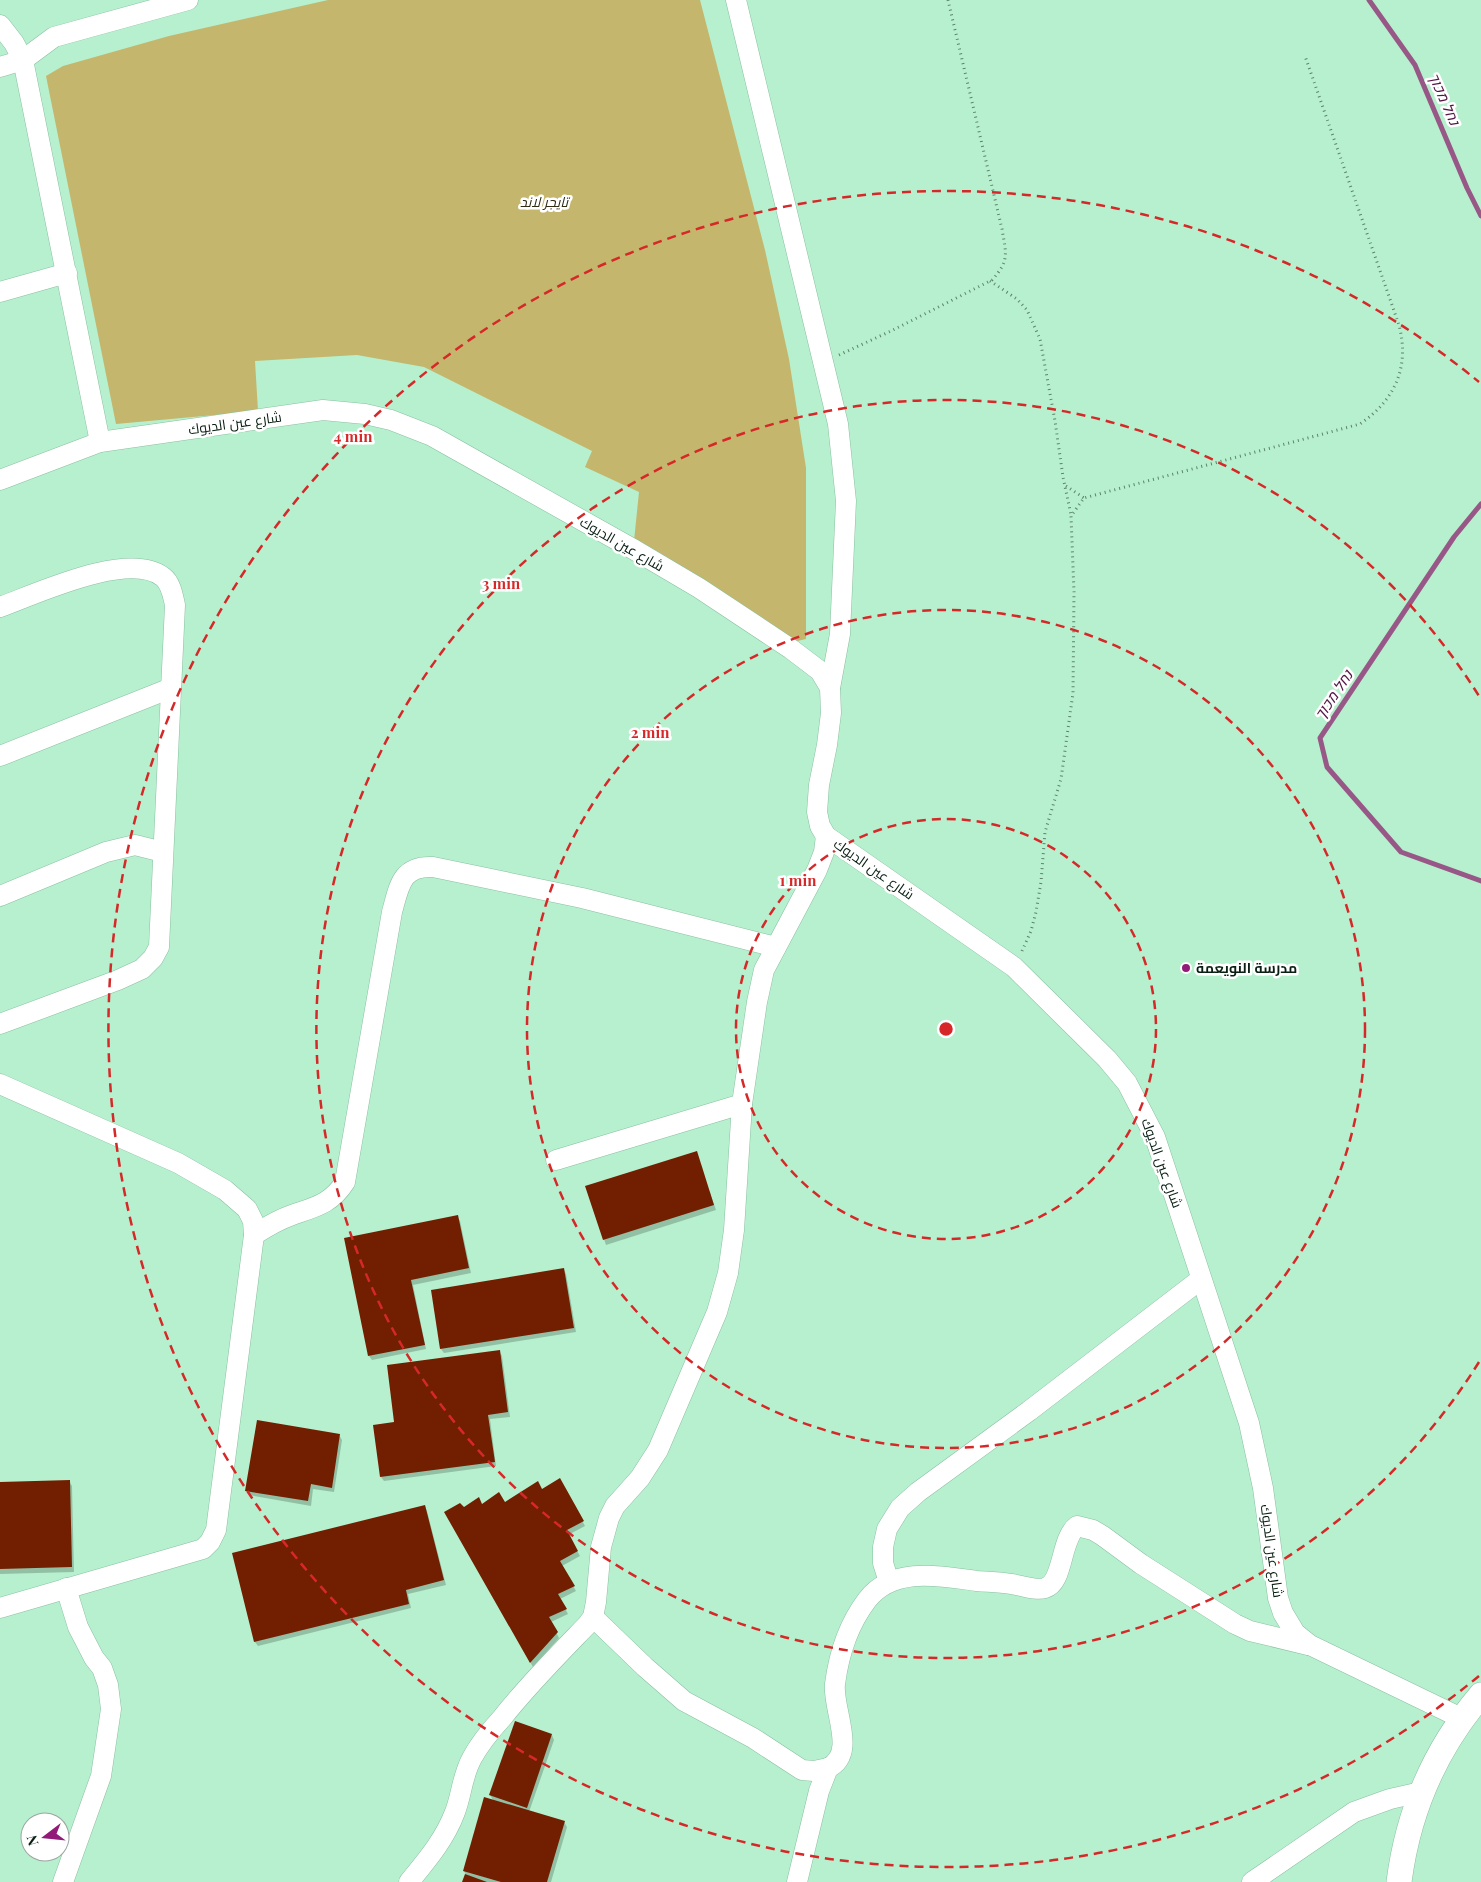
<svg xmlns="http://www.w3.org/2000/svg" width="1481" height="1882" font-family="'Playfair Display',Cairo,Heebo,serif">
	<rect width="100%" height="100%" fill="#b7f0ce"/>
	<polygon fill="#c4b66d" points="328,0 700,0 765,250 789,359 806,468 806,639 793,642 634,541 639,492 585,467 592,451 424,367 357,355 255,361 258,411 116,424 46,76 63,66 169,36"/>
	<g fill="#0003">
		<polygon points="696,1153 716,1210 606,1245 587,1187"/>
		<polygon points="457,1217 460,1221 471,1273 413,1285 426,1349 372,1360 369,1356 345,1239"/>
		<polygon points="564,1270 566,1274 576,1332 444,1353 441,1349 432,1291"/>
		<polygon points="499,1351 502,1356 510,1417 490,1419 496,1466 384,1481 381,1477 396,1423"/>
		<polygon points="339,1435 342,1440 334,1492 313,1489 311,1506 249,1495 247,1491"/>
		<polygon points="560,1480 585,1526 568,1535 580,1556 562,1566 576,1591 560,1599 568,1614 551,1622 559,1638 533,1667 446,1513 482,1506 504,1504 542,1491"/>
		<polygon points="69,1481 72,1486 74,1572 0,1574 0,1483"/>
		<polygon points="425,1506 427,1511 446,1585 408,1594 411,1608 258,1646 255,1642 234,1554"/>
		<polygon points="552,1735 554,1740 529,1812 564,1822 567,1827 551,1882 464,1882 467,1877 464,1871 494,1802 490,1795"/>
	</g>
	<g fill="none" stroke-linecap="round" stroke-linejoin="round">
		<g stroke="#985887" stroke-width="5">
			<polyline points="1369,0 1415,65 1467,188 1481,216"/>
			<polyline points="1481,504 1454,537 1320,738 1327,767 1401,852 1481,881"/>
		</g>
	</g>
	<g fill="#711f00">
		<polygon points="697,1151 714,1205 603,1240 585,1186"/>
		<polygon points="458,1215 469,1268 411,1280 425,1345 368,1356 344,1238"/>
		<polygon points="564,1268 574,1328 440,1349 431,1290"/>
		<polygon points="500,1350 508,1412 488,1415 495,1462 380,1477 373,1425 394,1422 387,1365"/>
		<polygon points="257,1420 340,1434 332,1488 311,1484 308,1501 245,1491"/>
		<polygon points="560,1478 584,1521 567,1530 578,1551 560,1561 575,1586 558,1594 567,1609 549,1617 558,1632 530,1663 444,1512 460,1503 464,1507 479,1497 482,1504 499,1492 505,1502 538,1481 542,1489"/>
		<polygon points="70,1480 72,1567 0,1569 0,1482"/>
		<polygon points="425,1505 444,1580 406,1590 409,1604 254,1642 232,1553"/>
		<polygon points="515,1721 552,1734 527,1808 489,1795"/>
		<polygon points="484,1797 565,1821 547,1882 501,1882 463,1871"/>
		<polygon points="465,1874 487,1882 462,1882"/>
	</g>
	<g fill="none" stroke-linecap="round" stroke-linejoin="round">
		<g stroke="#89c0a0" stroke-width="21">
			<g id="minor">
				<polyline points="736,0 838,424 846,501 840,634 830,688"/>
				<polyline points="0,25 14,43 23,60 0,67"/>
				<polyline points="0,292 67,273"/>
				<polyline points="100,442 23,60 54,37 188,0"/>
				<polyline points="0,480 100,442 323,410 365,414 391,420 432,436 633,549 699,588 791,649 820,671 830,688 831,713 827,745 819,785 817,812 820,826 826,836 1014,967 1107,1059 1127,1083 1155,1137 1249,1423 1263,1488 1278,1598 1283,1613 1295,1633 1310,1645 1461,1718"/>
				<path d="M0,607C36,594 129,550 163,577C171,583 173,596 175,605L159,947L153,958L142,969L118,980L0,1024"/>
				<polyline points="0,756 171,688"/>
				<polyline points="0,896 106,852 135,845 163,852"/>
				<polyline points="0,1084 178,1163 225,1190 247,1209 253,1221 254,1235"/>
				<polyline points="556,1160 742,1104"/>
				<polyline points="889,1582 883,1563 883,1547 887,1529 900,1508 918,1492 1029,1411 1201,1279"/>
				<path d="M0,1608L203,1549L210,1542L216,1530L254,1235C266,1227 278,1220 292,1215C315,1207 331,1204 345,1182L392,912C399,887 401,865 433,867L582,898L776,947"/>
				<polyline points="593,1617 645,1667 684,1701 753,1738 802,1770 814,1771 828,1768"/>
				<polyline points="63,1882 101,1776 111,1709 108,1685 102,1668 94,1658 78,1627 66,1588"/>
				<path d="M409,1882C427,1860 445,1839 455,1812C462,1794 462,1776 472,1758C480,1743 491,1730 502,1718C528,1685 558,1655 587,1625L593,1617L596,1602L601,1547L609,1518L615,1506L640,1478L658,1450L717,1312L728,1273L734,1230L742,1104L757,1002L764,970L817,870L824,852L826,836"/>
				<path d="M797,1882L819,1791L828,1768C858,1754 832,1709 835,1684C839,1653 848,1625 867,1600C893,1566 940,1576 977,1581C988,1582 1000,1582 1011,1584C1021,1585 1036,1591 1045,1588C1064,1583 1060,1539 1077,1526L1093,1530L1103,1536L1141,1564L1235,1624L1250,1631L1308,1645"/>
				<polyline points="1252,1882 1354,1812 1390,1799 1421,1792"/>
			</g>
		</g>
		<g stroke="#89c0a0" stroke-width="26">
			<path id="major" d="M1399,1882C1408,1812 1435,1749 1481,1695"/>
		</g>
		<g stroke="#5c836c" stroke-width="3" stroke-dasharray="1 4" stroke-linecap="butt">
			<polyline points="990,281 1017,299 1027,310 1040,339 1055,421 1063,477 1071,515"/>
			<path d="M839,355L891,331L992,280C1010,260 1006,254 1002,229L948,0"/>
			<polyline points="1066,486 1084,498"/>
			<path d="M1022,951L1031,931L1036,912L1041,882L1045,832L1061,779L1073,693L1074,592L1071,516L1084,498L1360,424C1395,400 1410,367 1399,325L1305,56"/>
		</g>
		<use href="#minor" stroke="#fff" stroke-width="20"/>
		<use href="#major" stroke="#fff" stroke-width="25"/>
	</g>
	<g fill="none" stroke="#d62828" stroke-width="2.5" stroke-dasharray="9 6">
		<circle cx="946" cy="1029" r="210"/>
		<circle cx="946" cy="1029" r="419"/>
		<path d="M1479 1362A629 629 0 1 1 1479 696"/>
		<path d="M1479 1676A838 838 0 1 1 1479 382"/>
	</g>
	<circle fill="#921a78" stroke="#fff" stroke-width="2" cx="1186" cy="968" r="5"/>
	<g text-anchor="middle" stroke-width="5" stroke-linejoin="round" paint-order="stroke">
		<g font-size="14" font-style="italic" fill="#2e2a14" stroke="#fff">
			<text x="544" y="207">تايجر لاند</text>
		</g>
		<g font-size="14" fill="#091f13" stroke="#fff">
			<text transform="translate(235 423) rotate(-8)" y="5">شارع عين الديوك</text>
			<text transform="translate(622 544) rotate(30)" y="5">شارع عين الديوك</text>
			<text transform="translate(874 869) rotate(35)" y="5">شارع عين الديوك</text>
			<text transform="translate(1162 1163) rotate(70)" y="5">شارع عين الديوك</text>
			<text transform="translate(1272 1551) rotate(82)" y="5">شارع عين الديوك</text>
		</g>
		<g font-size="14" font-weight="bold" fill="#091f13" stroke="#fff" text-anchor="start">
			<text x="1196" y="973">مدرسة النويعمة</text>
		</g>
		<g font-size="15" font-style="italic" fill="#541646" stroke="#fff">
			<text transform="translate(1444 99) rotate(66)" y="5">נחל מכוך</text>
			<text transform="translate(1334 695) rotate(-56)" y="5">נחל מכוך</text>
		</g>
	</g>
	<circle cx="946" cy="1029" r="8" fill="#d62828" stroke="#fff" stroke-width="2.5"/>
	<g font-size="15" text-anchor="middle" font-weight="bold" fill="#d62828" stroke="#fff" stroke-width="5" stroke-linejoin="round" paint-order="stroke">
		<text x="353" y="442">4 min</text>
		<text x="501" y="589">3 min</text>
		<text x="650" y="738">2 min</text>
		<text x="798" y="886">1 min</text>
	</g>
	<g transform="translate(45 1837) rotate(254)"><circle r="24" fill="#ffffff" stroke="#9da5a1"/>
	<path d="M0-4L9 19L0 12L-9 19Z" fill="#921a78"/>
	<text y="-8" font-size="14" font-weight="bold" text-anchor="middle" fill="#091f13">N</text>
	</g>
</svg>
